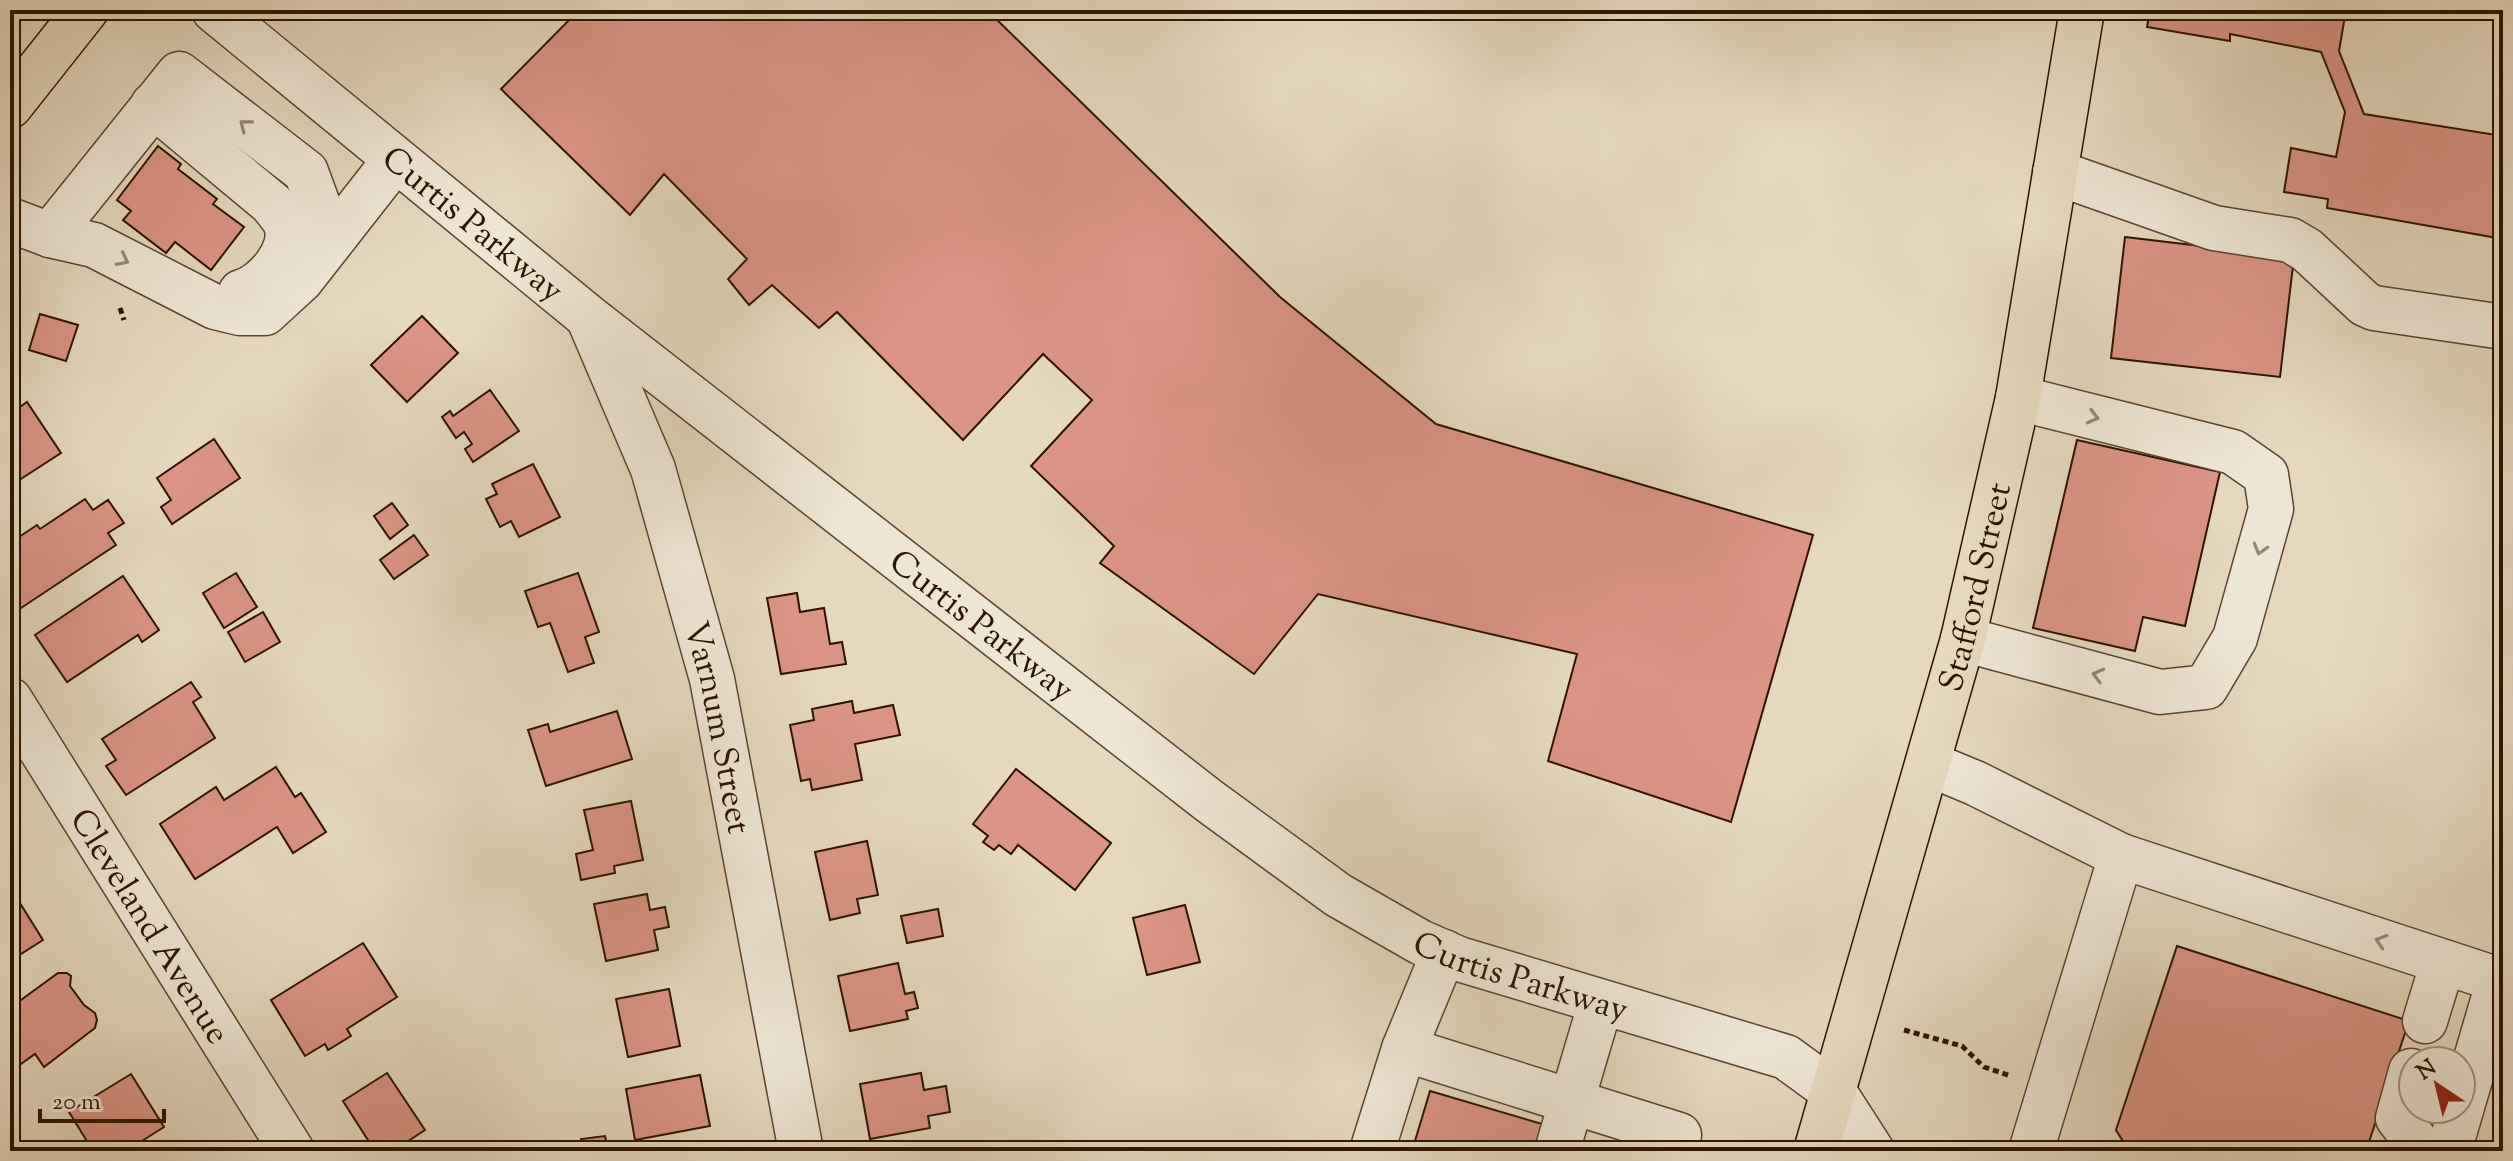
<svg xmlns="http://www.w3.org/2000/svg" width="2513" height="1161" font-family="'Sorts Mill Goudy',serif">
	<rect width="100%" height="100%" fill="#e5d8bf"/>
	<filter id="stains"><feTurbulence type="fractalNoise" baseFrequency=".0025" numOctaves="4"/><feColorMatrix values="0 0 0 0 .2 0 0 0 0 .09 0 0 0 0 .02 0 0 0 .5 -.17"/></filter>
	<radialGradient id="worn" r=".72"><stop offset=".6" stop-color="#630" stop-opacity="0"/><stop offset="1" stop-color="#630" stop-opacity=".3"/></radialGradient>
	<g fill="#db9486" stroke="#2d1300" stroke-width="2">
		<polygon points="579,10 987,10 1280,297 1436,424 1813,535 1731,822 1548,761 1577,654 1318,594 1254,674 1100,563 1114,546 1031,466 1092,400 1043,354 963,440 837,312 819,328 772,285 749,305 728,279 747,259 664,174 630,215 501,89"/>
		<polygon points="2150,10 2346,10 2339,51 2364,114 2503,136 2503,239 2327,208 2328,199 2284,192 2291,148 2336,157 2345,112 2321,52 2230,34 2230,41 2147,27"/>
		<polygon points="158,146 181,164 178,169 217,199 213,204 244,227 211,270 175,242 166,253 123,220 131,211 117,200"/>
		<polygon points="2125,237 2294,257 2280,377 2111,358"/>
		<polygon points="40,314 78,325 66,361 29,350"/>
		<polygon points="422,316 458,353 407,402 371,365"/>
		<polygon points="490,390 519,431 473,462 465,449 472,444 464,432 456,438 442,417 450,411 453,416"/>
		<polygon points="27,402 61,453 10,486 10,414"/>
		<polygon points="214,439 240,478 172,524 161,507 171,500 157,478"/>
		<polygon points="2077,440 2220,472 2185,626 2143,617 2135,651 2033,628"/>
		<polygon points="533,464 560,517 519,537 511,521 500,527 486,499 497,494 492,484"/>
		<polygon points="85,499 93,510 108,500 124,523 108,533 116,545 12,614 10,543 37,525 40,529"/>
		<polygon points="392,503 408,525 390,539 374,516"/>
		<polygon points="414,535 428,555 394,579 380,560"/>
		<polygon points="236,573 257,607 224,628 203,593"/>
		<polygon points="578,573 599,632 585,637 594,663 568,672 550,623 538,627 525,591"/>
		<polygon points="123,576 159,630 142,642 138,635 67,682 35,635"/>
		<polygon points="797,593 800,612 824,608 830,644 842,642 846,664 781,674 767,598"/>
		<polygon points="263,612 280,642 245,662 228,632"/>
		<polygon points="191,682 201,697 193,702 215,738 126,795 106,766 116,760 102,739"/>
		<polygon points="852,701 854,713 893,705 900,735 855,744 862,780 812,790 810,779 801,781 790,725 814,720 812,709"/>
		<polygon points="617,711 632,759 546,786 528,730 548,724 550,732"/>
		<polygon points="276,767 295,797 301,793 326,832 293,853 277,827 195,879 160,824 216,787 224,800"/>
		<polygon points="1016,769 1111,843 1075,890 1018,845 1011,854 999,845 994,850 983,842 988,836 973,824"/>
		<polygon points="631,801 643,860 614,866 615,873 581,880 576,854 593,850 584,810"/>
		<polygon points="867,841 878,895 857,899 860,913 830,920 815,852"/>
		<polygon points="13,892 43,940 10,961 10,894"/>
		<polygon points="647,894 650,910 665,907 669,927 654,930 658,950 606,961 594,904"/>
		<polygon points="1185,905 1200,962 1147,975 1133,918"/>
		<polygon points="938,909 943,936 907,943 901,916"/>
		<polygon points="363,943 397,997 347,1029 351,1036 328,1050 325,1044 305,1056 271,1000"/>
		<polygon points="2177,946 2409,1021 2366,1151 2129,1151 2116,1130"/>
		<polygon points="898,963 905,994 914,992 918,1008 906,1011 908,1019 850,1031 838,976"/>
		<polygon points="58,973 67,973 71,976 70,986 84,1005 95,1013 97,1020 95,1028 44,1067 35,1054 14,1069 10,1065 10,1008"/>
		<polygon points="669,989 680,1046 628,1057 616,999"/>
		<polygon points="387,1073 425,1130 393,1151 375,1151 343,1101"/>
		<polygon points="921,1073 924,1090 946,1086 950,1112 928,1116 930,1128 870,1139 860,1084"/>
		<polygon points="131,1074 164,1127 126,1151 93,1151 69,1112"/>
		<polygon points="700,1075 710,1126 635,1140 626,1089"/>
		<polygon points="1430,1091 1542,1124 1534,1151 1412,1151"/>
		<polygon points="605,1136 608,1151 566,1151 582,1148 581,1139"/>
	</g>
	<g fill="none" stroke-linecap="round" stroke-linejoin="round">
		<g stroke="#5b4430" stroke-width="47">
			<g id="minor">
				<path id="s1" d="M214,10L587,316L1208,800L1338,895L1420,942L1459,959L1786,1057L1834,1092L1872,1151"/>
				<path d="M153,105L272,204C276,210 284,218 286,225C295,251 264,286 241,292"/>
				<polyline points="2055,172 2214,228 2290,240 2307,250 2365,304 2374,308 2503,327"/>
				<polyline points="10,220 50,235 94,245 215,307 240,313 265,313 301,280 395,160"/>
				<polyline points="50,235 179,74 306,172 331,240"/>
				<path id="s2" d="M589,319L653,469L712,679L801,1151"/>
				<polyline points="1963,639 2160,692 2206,687 2235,638 2271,509 2266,475 2233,452 2018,398"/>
				<path id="s3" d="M10,700L292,1151"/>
				<polyline points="1929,764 1975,783 2121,856 2031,1151"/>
				<polyline points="2121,856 2499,980 2449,1151"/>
				<polyline points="2425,1021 2443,962"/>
				<polyline points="1404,1049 1444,952"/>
				<polyline points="2411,1071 2398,1118 2423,1151"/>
				<polyline points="1372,1151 1404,1049 1679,1135 1674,1151"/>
				<polyline points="1557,1151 1601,1002"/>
			</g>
		</g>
		<g stroke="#2d1300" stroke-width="47">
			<g id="major">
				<path id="s4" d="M1816,1151L1963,639L2018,398L2082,10"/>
			</g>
		</g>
		<g stroke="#2d1300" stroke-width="47">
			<polyline id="highway" points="10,106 86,10"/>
		</g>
		<g stroke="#2d1300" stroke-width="5" stroke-dasharray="6 4" stroke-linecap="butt">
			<polyline points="120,308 124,320"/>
			<polyline points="1904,1030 1962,1046 1984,1067 2011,1076"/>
		</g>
		<use href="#minor" stroke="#eee6d5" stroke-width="44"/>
		<use href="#major" stroke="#e5d8bf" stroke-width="44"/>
		<use href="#highway" stroke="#e5d8bf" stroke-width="44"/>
	</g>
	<defs><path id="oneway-chevron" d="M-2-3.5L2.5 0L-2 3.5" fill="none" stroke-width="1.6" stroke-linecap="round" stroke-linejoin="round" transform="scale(2)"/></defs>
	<g stroke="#978775">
		<use href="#oneway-chevron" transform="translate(245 125) rotate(-142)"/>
		<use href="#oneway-chevron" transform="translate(123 260) rotate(27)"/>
		<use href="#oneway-chevron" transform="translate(2093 417) rotate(14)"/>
		<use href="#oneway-chevron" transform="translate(2260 549) rotate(106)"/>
		<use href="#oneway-chevron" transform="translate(2098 675) rotate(-165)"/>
		<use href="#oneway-chevron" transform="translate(2381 941) rotate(-162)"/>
	</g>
	<g text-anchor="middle" stroke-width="7" stroke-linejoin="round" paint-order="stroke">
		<g font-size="34" fill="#2d1300" stroke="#eee6d5">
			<text dy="12" stroke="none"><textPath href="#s1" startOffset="336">Curtis Parkway</textPath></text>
			<text dy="12" stroke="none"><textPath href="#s4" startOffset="586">Stafford Street</textPath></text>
			<text dy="12" stroke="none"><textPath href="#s1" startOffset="984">Curtis Parkway</textPath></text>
			<text dy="12" stroke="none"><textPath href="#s2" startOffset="430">Varnum Street</textPath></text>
			<text dy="12" stroke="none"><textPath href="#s3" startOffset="266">Cleveland Avenue</textPath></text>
			<text dy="12" stroke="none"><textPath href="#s1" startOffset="1632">Curtis Parkway</textPath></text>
		</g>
	</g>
	<rect width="2513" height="1161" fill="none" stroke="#e5d8bf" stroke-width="40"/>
	<rect x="12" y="12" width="2489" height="1137" fill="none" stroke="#2d1300" stroke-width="4"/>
	<rect x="20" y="20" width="2473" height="1121" fill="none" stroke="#2d1300" stroke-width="2"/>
	<g transform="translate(2437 1085) rotate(325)"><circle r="38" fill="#eee6d5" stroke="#a19280" stroke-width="2"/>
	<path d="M0-6L14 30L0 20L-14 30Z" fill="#8f2418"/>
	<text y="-12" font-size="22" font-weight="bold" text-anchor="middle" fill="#2d1300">N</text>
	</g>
	<path d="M40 1109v12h124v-12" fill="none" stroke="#2d1300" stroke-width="4"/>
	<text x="52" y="1109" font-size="24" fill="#2d1300" stroke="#eee6d5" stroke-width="6" paint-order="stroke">20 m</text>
	<rect width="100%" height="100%" filter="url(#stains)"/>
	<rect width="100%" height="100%" fill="url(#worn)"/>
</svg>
